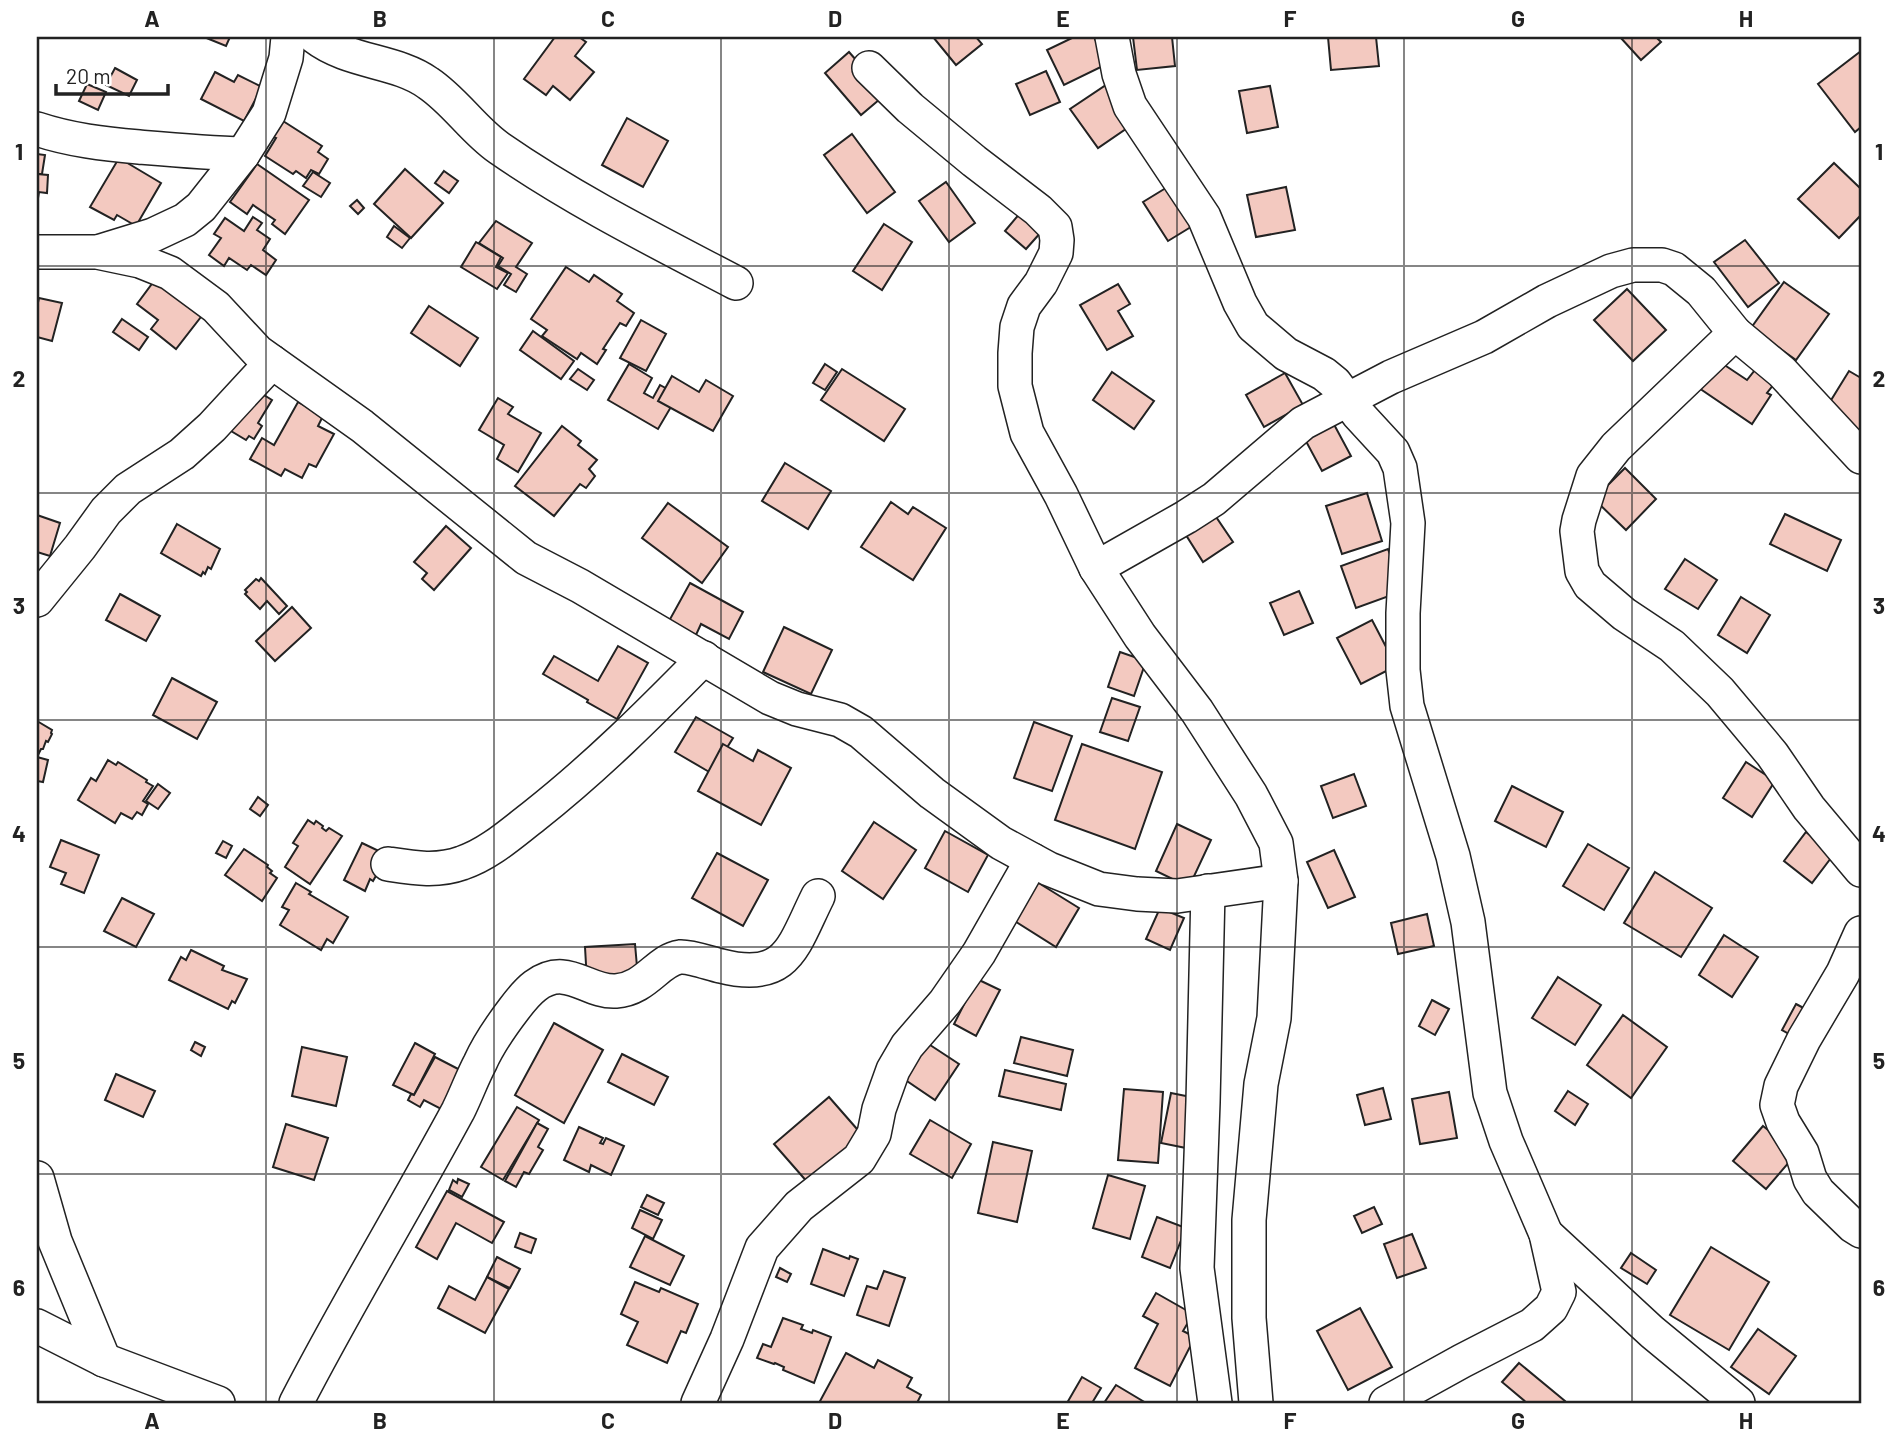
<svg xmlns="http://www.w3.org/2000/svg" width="1898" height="1440" font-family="Barlow,sans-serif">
	<rect width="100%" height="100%" fill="#fff"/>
	<g fill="#f3c9c0" stroke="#222" stroke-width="2">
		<polygon points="204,37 230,37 226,46"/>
		<polygon points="555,37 579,37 586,42 575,56 594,72 570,100 553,86 546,95 524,79"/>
		<polygon points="933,37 976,37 982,44 956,65"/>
		<polygon points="1074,37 1094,37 1107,64 1064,85 1047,50"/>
		<polygon points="1133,37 1172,37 1175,66 1137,70"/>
		<polygon points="1328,37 1376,37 1379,66 1331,70"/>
		<polygon points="1620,37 1656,37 1661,42 1641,60"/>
		<polygon points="1861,51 1861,127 1855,132 1818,84"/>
		<polygon points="849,52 886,94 861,115 825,73"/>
		<polygon points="115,68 137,80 129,96 106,85"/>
		<polygon points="1046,71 1060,102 1030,115 1016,84"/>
		<polygon points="215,72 234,82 238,75 262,87 244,121 201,99"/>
		<polygon points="1109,83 1136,122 1098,148 1070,109"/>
		<polygon points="87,84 106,92 98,110 79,101"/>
		<polygon points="1270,86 1278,127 1247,133 1239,91"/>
		<polygon points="627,118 668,141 643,187 602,165"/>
		<polygon points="283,121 322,146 318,152 328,159 319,174 311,170 306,178 296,171 293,174 265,156 276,138 273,137"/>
		<polygon points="852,134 895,192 867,213 824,155"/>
		<polygon points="37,154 45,155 42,174 37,174"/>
		<polygon points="119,158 161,183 136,226 117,215 114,220 90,207"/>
		<polygon points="1834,163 1861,189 1861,215 1839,238 1798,199"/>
		<polygon points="257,164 309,200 285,234 272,224 275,220 253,205 247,214 230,202"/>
		<polygon points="405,169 443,203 411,238 374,204"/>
		<polygon points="444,171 458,181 449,193 435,183"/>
		<polygon points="313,172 330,183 321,197 303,186"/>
		<polygon points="37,174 48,175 47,193 39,192 37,204"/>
		<polygon points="946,182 975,223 949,242 919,201"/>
		<polygon points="1174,183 1199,222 1168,241 1143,202"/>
		<polygon points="1286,187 1295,230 1256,237 1247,195"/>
		<polygon points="357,200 364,208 358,214 350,206"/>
		<polygon points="1021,212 1042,231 1026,249 1005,231"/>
		<polygon points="253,217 262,223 257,230 270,239 263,250 276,260 266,275 251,265 247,270 229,258 224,266 209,255 221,238 214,234 225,218 244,231"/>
		<polygon points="496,221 532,243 516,267 527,274 516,292 504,285 511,274 498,266 503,258 479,243"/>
		<polygon points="884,224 912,242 882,290 853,271"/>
		<polygon points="394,226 410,238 402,248 387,237"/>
		<polygon points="1745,240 1779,283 1748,307 1714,262"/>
		<polygon points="476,242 501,257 496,267 508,273 497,289 461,267"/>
		<polygon points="566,267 589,282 594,275 622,294 617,301 634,313 626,326 620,323 603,349 606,350 597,364 581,353 577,359 542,336 547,330 531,319"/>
		<polygon points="157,277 204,313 176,349 151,329 158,320 137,304"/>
		<polygon points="1784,282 1829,314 1796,360 1751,328"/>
		<polygon points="1118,284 1130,304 1118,311 1133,336 1107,350 1080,305"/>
		<polygon points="1627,289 1666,330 1633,361 1594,320"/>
		<polygon points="39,298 62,303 52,341 37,337 37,307"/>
		<polygon points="429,306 478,338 460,366 411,333"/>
		<polygon points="122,319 148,337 139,350 113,332"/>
		<polygon points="641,320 666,334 646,371 620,358"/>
		<polygon points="533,331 574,361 561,379 520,350"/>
		<polygon points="1714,358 1747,380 1755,370 1774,384 1767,393 1771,395 1752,424 1696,386"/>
		<polygon points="629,364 652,378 644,393 653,398 660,385 678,395 658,429 608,400"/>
		<polygon points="825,364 837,372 825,390 813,383"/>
		<polygon points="578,369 594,380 587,390 570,379"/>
		<polygon points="842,369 905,409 884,441 821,400"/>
		<polygon points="1849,371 1861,378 1861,432 1825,410"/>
		<polygon points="1112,372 1154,401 1134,429 1093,400"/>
		<polygon points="1285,373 1303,405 1264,427 1246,395"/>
		<polygon points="672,376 699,392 706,380 733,396 713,431 658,401"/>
		<polygon points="251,387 272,400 258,423 262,426 254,439 249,436 246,440 221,425"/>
		<polygon points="498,398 513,407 508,414 541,433 518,472 497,459 504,445 479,430"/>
		<polygon points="298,402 323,416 318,426 334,434 316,467 309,464 302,478 285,469 281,476 250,459 262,438 274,445"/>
		<polygon points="1330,417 1351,456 1322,471 1301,432"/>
		<polygon points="562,426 581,441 578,445 597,460 589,469 595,476 586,488 580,484 554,516 515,486"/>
		<polygon points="785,463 831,491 808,529 762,501"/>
		<polygon points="1625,468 1656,499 1626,530 1594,499"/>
		<polygon points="1367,493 1382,541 1342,554 1326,506"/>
		<polygon points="891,502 908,514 913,507 946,528 913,580 861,547"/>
		<polygon points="668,503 728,547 702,583 642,538"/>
		<polygon points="1208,505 1233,542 1203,562 1179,524"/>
		<polygon points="1785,514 1841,540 1827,571 1770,544"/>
		<polygon points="37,515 60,523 50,556 37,552"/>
		<polygon points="177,524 220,549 211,569 208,567 205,574 203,572 201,576 161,553"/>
		<polygon points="446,526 471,548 434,590 422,579 427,573 414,562"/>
		<polygon points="1388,549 1403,591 1356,608 1341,566"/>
		<polygon points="1685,559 1717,580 1698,609 1665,589"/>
		<polygon points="261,578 287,606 279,614 267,601 260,609 245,594 247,592 245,590 256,579 259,581"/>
		<polygon points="690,583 743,612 729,639 701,624 696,635 669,621"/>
		<polygon points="1299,591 1313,623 1284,635 1270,603"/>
		<polygon points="120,594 160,616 146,641 106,620"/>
		<polygon points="1741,597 1770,615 1747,653 1718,635"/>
		<polygon points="292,607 311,628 275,661 256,641"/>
		<polygon points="1372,620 1396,666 1361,684 1337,638"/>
		<polygon points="784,627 832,650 811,694 763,672"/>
		<polygon points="618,646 648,663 617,719 587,702 588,700 543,674 554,656 598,681"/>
		<polygon points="1120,652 1146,661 1134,696 1108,687"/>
		<polygon points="172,678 217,702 197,739 153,715"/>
		<polygon points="1112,698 1140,707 1128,741 1100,732"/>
		<polygon points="696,717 733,738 711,773 675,752"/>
		<polygon points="37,721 52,730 51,733 52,734 48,742 46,741 43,749 41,749 37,757"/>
		<polygon points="1034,722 1072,736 1052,791 1014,778"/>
		<polygon points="723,744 753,761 758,750 791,768 761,825 698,791"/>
		<polygon points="1082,744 1162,772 1135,849 1055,820"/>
		<polygon points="37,757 48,760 43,782 37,781"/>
		<polygon points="108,760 116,765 118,762 147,780 146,782 153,786 143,801 148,804 142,815 137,812 132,819 121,813 115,823 78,800 91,778 96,781"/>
		<polygon points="1746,762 1775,781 1752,817 1723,798"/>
		<polygon points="1354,774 1366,806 1333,818 1321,786"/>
		<polygon points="158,784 170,793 158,809 146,801"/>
		<polygon points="1512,786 1563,812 1546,847 1495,821"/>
		<polygon points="258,797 268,805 260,816 250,809"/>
		<polygon points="308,820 314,824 316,821 323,826 322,828 326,831 329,828 342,836 310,884 285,867 298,846 293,843"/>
		<polygon points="874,822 916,850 883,899 842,871"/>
		<polygon points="1177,824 1211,840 1189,887 1156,871"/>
		<polygon points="945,831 988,855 968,892 925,868"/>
		<polygon points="1806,832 1834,854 1812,883 1784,861"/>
		<polygon points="61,840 99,855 84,893 61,884 66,873 50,867"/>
		<polygon points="223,841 232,846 226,858 216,853"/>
		<polygon points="362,843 383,853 374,872 377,874 373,881 370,879 365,891 344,880"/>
		<polygon points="1588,844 1629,868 1604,910 1563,886"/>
		<polygon points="244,849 268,865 267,867 272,871 270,873 277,878 262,901 225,875"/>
		<polygon points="1334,850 1355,897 1328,908 1307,862"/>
		<polygon points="717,853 768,880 743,926 692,898"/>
		<polygon points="1655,872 1712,908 1681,957 1624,923"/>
		<polygon points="1037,882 1079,908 1056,947 1013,920"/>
		<polygon points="296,883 311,892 309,894 348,917 333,943 327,939 321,950 280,925 289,910 282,907"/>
		<polygon points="122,898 154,914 136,947 104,931"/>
		<polygon points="1160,908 1184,918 1170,950 1146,939"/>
		<polygon points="1427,914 1434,946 1398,954 1391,923"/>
		<polygon points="1724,935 1758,957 1732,997 1699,975"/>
		<polygon points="635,944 638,978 587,982 585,947"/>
		<polygon points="191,950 224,966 222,970 247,979 235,1003 232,1001 228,1009 169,980 181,957 186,960"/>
		<polygon points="1558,977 1601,1005 1575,1045 1532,1018"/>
		<polygon points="977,979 1000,990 976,1036 954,1024"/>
		<polygon points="1432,1000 1449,1009 1435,1035 1419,1026"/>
		<polygon points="1796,1004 1813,1013 1798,1039 1782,1030"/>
		<polygon points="1623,1015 1667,1047 1631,1098 1587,1065"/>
		<polygon points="554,1023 603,1050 564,1123 515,1095"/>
		<polygon points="1021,1037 1073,1050 1067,1076 1014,1063"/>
		<polygon points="924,1041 959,1064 935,1100 901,1077"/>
		<polygon points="195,1042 205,1047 201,1056 191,1050"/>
		<polygon points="415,1043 435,1054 414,1095 393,1085"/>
		<polygon points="302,1047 347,1057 336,1106 292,1096"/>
		<polygon points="622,1054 668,1077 654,1105 608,1082"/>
		<polygon points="435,1057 464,1072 443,1110 424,1100 420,1107 408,1100 411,1094 414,1095"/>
		<polygon points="1005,1070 1066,1084 1061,1110 999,1096"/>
		<polygon points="116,1074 155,1091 143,1117 105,1100"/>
		<polygon points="1383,1088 1391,1119 1365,1125 1357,1095"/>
		<polygon points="1124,1089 1163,1092 1158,1163 1118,1160"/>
		<polygon points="1568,1091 1588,1104 1575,1125 1555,1111"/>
		<polygon points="1449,1092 1457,1138 1420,1144 1412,1099"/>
		<polygon points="1171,1093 1201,1099 1191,1149 1161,1143"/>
		<polygon points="829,1097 864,1137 809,1184 774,1144"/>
		<polygon points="517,1107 539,1120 503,1180 481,1167"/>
		<polygon points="930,1120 971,1144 952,1178 910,1154"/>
		<polygon points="537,1123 548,1129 538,1147 543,1150 529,1174 524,1172 516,1187 505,1181"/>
		<polygon points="286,1124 328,1138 314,1180 273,1167"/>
		<polygon points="1763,1126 1797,1153 1766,1189 1733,1161"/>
		<polygon points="579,1127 603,1138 600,1143 603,1144 606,1138 624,1146 611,1175 591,1165 589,1172 564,1160"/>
		<polygon points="993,1142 1032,1151 1017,1222 978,1213"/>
		<polygon points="1108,1175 1145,1186 1130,1239 1093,1228"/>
		<polygon points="458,1179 469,1184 462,1197 449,1190 453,1180 457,1183"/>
		<polygon points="447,1191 504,1222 492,1243 456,1223 437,1259 416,1247"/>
		<polygon points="647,1195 664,1203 658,1215 641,1207"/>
		<polygon points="1374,1207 1382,1224 1362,1233 1354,1216"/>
		<polygon points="640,1210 662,1220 653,1239 632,1228"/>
		<polygon points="1157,1217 1186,1228 1170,1268 1142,1257"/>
		<polygon points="520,1233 536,1239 531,1253 515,1247"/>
		<polygon points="1412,1234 1426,1268 1397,1278 1384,1244"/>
		<polygon points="645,1236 684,1256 670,1285 630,1267"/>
		<polygon points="1711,1247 1769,1282 1729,1350 1670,1315"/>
		<polygon points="823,1249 849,1259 850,1256 858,1259 844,1296 811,1284"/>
		<polygon points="1631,1253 1656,1270 1647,1284 1621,1268"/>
		<polygon points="497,1257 520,1269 510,1288 487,1277"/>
		<polygon points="780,1268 791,1274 787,1282 776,1277"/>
		<polygon points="884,1271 905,1278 889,1326 857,1315 867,1286 877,1289"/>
		<polygon points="487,1277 509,1289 485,1333 438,1308 449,1286 475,1300"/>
		<polygon points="635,1282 659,1292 661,1288 698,1304 686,1333 681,1331 667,1363 627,1345 638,1322 621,1314"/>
		<polygon points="1156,1293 1193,1314 1183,1331 1195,1337 1170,1386 1135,1368 1158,1324 1143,1316"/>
		<polygon points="1360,1308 1392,1367 1348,1390 1317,1331"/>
		<polygon points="783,1318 803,1325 801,1329 812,1333 813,1330 831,1337 814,1383 783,1370 784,1367 775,1363 774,1364 757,1358 763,1344 771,1347"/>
		<polygon points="1758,1329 1796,1356 1769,1394 1731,1367"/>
		<polygon points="846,1353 874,1368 878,1360 912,1378 907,1387 921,1395 917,1403 819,1403"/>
		<polygon points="1519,1363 1565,1401 1564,1403 1527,1403 1502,1382"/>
		<polygon points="1082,1377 1101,1388 1092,1403 1067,1403"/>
		<polygon points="1116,1385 1146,1403 1104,1403"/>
	</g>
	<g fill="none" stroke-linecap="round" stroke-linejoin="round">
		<g stroke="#222" stroke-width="36">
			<g id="street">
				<path d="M315,37C349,63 396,60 428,83C455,101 473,130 499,148C574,200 656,241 736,283"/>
				<polyline points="1112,37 1119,74 1130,106 1204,217 1240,303 1253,326 1286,354 1324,374 1335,383 1358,414 1393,452 1400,468 1408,523 1403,613 1403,670 1407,706 1453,856 1468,922 1490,1093 1506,1141 1546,1234 1559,1292 1551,1308 1532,1325 1462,1361 1386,1403"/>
				<polyline points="869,68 910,108 974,161 1038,210 1055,227 1057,240 1056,253 1041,283 1024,306 1017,327 1015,353 1015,386 1027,433 1061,495 1096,568 1140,636 1197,711 1251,795 1276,843 1281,881 1274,1018 1261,1084 1249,1220 1249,1318 1256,1403"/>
				<path d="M37,129C70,140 104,144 139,147C174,150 208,153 243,154"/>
				<polyline points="101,251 153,235 185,220 201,207 243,154 269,113 286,58 288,37"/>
				<polyline points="37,252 97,252 140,261 170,273 216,307 258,352 362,426 526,558 580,586 770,698 797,709 840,720 861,732 932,793 1001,843 1049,869 1099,889 1137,894 1177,896 1281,881"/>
				<polyline points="1735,333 1616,447 1593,476 1579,520 1577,531 1582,571 1590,585 1624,614 1672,646 1720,692 1772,754 1809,808 1861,870"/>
				<polyline points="1096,568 1186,517 1214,499 1303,423 1391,377 1484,337 1547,301 1611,271 1633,265 1662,265 1674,269 1701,291 1735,333 1782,372 1861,457"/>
				<polyline points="37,600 80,547 106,511 128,489 182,454 212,427 272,362"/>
				<path d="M388,864C414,868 437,872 462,863C489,854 512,833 534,816C596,767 649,714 704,658"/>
				<polyline points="1208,891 1203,1102 1197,1268 1215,1403"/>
				<polyline points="1861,933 1843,973 1804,1039 1781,1086 1777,1105 1783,1122 1802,1153 1810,1179 1818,1192 1853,1226 1861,1231"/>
				<polyline points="37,1178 55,1241 104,1360"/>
				<polyline points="1546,1234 1652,1332 1738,1403"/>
				<polyline points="37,1326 104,1360 218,1403"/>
				<path d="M296,1403C347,1304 405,1209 458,1111C466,1095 472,1078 480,1063C489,1043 501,1026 514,1009C520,1001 527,992 535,986C567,962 587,993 616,991C646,989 658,960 680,957C690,956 711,964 721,966C788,983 793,946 818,896"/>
				<polyline points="698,1403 727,1339 762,1248 799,1206 859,1159 874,1134 879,1109 893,1070 907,1046 945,1002 979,953 1032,860"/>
			</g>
		</g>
		<use href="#street" stroke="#fff" stroke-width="33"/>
	</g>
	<path fill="none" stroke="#222" stroke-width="2" stroke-opacity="0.55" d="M266,37V1403M494,37V1403M721,37V1403M949,37V1403M1177,37V1403M1404,37V1403M1632,37V1403M37,266H1861M37,493H1861M37,720H1861M37,947H1861M37,1174H1861"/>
	<rect width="1898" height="1440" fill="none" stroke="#ffffff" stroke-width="77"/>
	<path d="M56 84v10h112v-10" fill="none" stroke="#222222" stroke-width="3.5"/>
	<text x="66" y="84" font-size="21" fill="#222222" stroke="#ffffff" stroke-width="5" paint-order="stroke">20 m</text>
	<rect x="38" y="38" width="1822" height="1364" fill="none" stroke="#222" stroke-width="2.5"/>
	<g font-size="23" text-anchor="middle" font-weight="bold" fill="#222">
		<text x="152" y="27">A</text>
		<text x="380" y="27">B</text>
		<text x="608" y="27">C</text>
		<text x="835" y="27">D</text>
		<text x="1063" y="27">E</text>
		<text x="1290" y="27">F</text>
		<text x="1518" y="27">G</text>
		<text x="1746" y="27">H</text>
		<text x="19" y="160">1</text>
		<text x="1879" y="160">1</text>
		<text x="19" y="387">2</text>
		<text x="1879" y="387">2</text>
		<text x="19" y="614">3</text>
		<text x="1879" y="614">3</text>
		<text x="19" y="842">4</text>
		<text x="1879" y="842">4</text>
		<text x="19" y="1069">5</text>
		<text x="1879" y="1069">5</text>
		<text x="19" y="1296">6</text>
		<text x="1879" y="1296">6</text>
		<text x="152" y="1429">A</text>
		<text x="380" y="1429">B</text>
		<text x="608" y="1429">C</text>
		<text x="835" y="1429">D</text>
		<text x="1063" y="1429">E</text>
		<text x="1290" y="1429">F</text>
		<text x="1518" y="1429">G</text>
		<text x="1746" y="1429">H</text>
	</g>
</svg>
